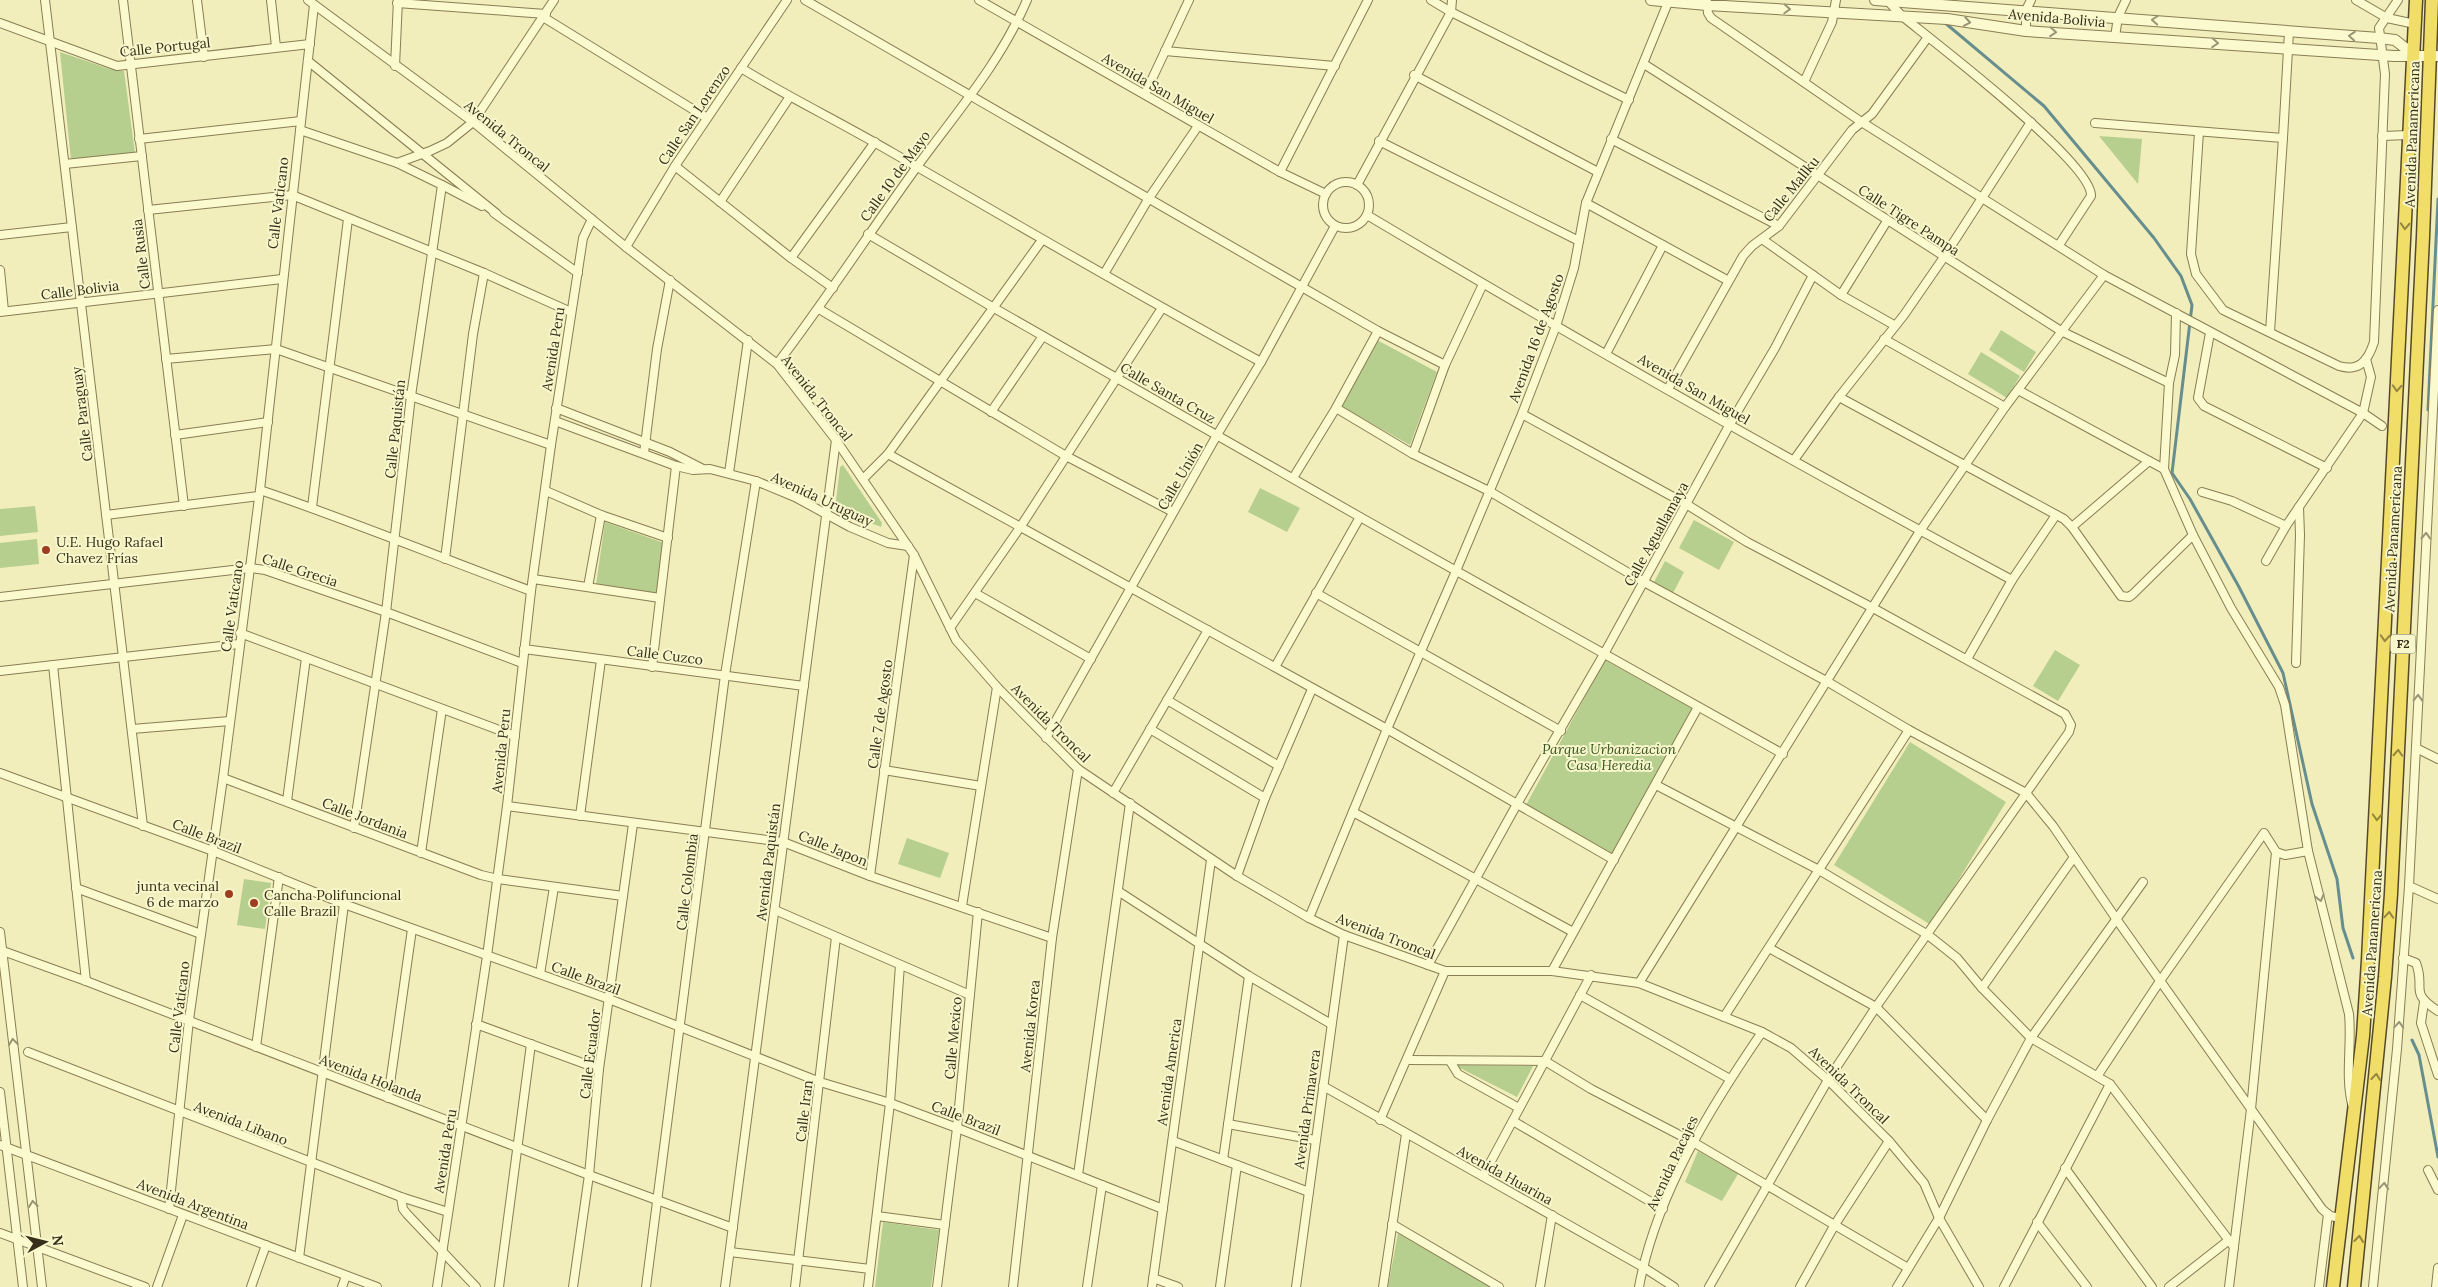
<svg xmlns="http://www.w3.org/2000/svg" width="2438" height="1287" font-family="Lora,serif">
	<rect width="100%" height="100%" fill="#f1eebb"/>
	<g fill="#b7cf8e">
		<polygon points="60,52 110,69 124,71 135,153 71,160"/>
		<polygon points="2099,136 2142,139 2138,184"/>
		<polygon points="2001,330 2036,352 2024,372 1989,350"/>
		<polygon points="1377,340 1437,372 1410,445 1342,407"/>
		<polygon points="1981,352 2020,376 2007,398 1968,374"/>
		<polygon points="843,465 882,523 881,527 835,509 840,467"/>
		<polygon points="1260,488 1300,508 1287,532 1248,512"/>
		<polygon points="35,506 38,532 0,536 0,509"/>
		<polygon points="1694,520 1734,542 1719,570 1679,548"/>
		<polygon points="605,522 664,543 657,593 596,585"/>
		<polygon points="37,539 39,564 0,568 0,543"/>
		<polygon points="1665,561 1684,572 1673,593 1654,582"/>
		<polygon points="2055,650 2080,665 2058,701 2033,686"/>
		<polygon points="1605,660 1692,708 1612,854 1526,805"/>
		<polygon points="1910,742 2006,802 1931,925 1834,865"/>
		<polygon points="907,838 949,853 940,878 898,864"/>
		<polygon points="244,879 271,883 265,929 237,925"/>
		<polygon points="1454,1065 1533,1066 1517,1097"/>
		<polygon points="1698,1151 1738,1174 1722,1201 1685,1182"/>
		<polygon points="883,1222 939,1230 931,1287 875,1287"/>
		<polygon points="1398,1233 1491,1287 1388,1287"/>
	</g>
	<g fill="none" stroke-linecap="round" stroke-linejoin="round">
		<g stroke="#678e8f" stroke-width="3">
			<polyline points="1944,22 2044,106 2154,238 2181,276 2192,305 2172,473 2190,499 2239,587 2283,673 2312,804 2337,879 2343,928 2353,958"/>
			<polyline points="2428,410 2438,199"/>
			<polyline points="2412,1040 2419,1055 2438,1157"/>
		</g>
		<g stroke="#897d54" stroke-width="10">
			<g id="minor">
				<polyline points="45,0 143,826"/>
				<polyline points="123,0 184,506"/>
				<polyline points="197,0 204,57"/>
				<polyline points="271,0 276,47"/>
				<polyline points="308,0 473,122 626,247 777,364 836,440 914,555 956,640 997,687 1078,769 1237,876 1309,918 1344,935 1445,971 1552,971 1639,983 1762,1032 1791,1048 1828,1080 1889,1141 1924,1183 1939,1218 1979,1287"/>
				<polyline points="805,0 1378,331 1445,365"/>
				<polyline points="979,0 1280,172 1326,194"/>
				<polyline points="1431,0 1451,12 1629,100"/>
				<path d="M1887,0L1902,16C1934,42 2093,163 2091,196L2059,245"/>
				<polyline points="2356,0 2387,18 2415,24"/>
				<polyline points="397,3 546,14"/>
				<polyline points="543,17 707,118"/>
				<polyline points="0,23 117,66 310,44"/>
				<polyline points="2026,31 2026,10 2031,0"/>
				<polyline points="2115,37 2118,17 2126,0"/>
				<polyline points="1165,51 1335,66"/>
				<polyline points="308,61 497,214"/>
				<polyline points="1644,64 2061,331 2169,383"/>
				<polyline points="395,66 398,0"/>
				<path d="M741,68C790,98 842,123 893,153C1015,223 1137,295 1261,362"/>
				<polyline points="1414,75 1598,172"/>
				<polyline points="1804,82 1832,22 1836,0"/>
				<polyline points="1145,94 1189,0"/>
				<polyline points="2095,123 2283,138 2270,332"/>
				<polyline points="300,130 397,163 442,185 411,396 386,612 354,828"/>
				<path d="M2199,132L2191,254L2196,274L2223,310L2339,366C2359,372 2368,361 2374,342L2385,74L2379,28L2398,0"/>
				<polyline points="2382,136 2409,135"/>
				<polyline points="2283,138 2289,32"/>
				<polyline points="139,139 301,121"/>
				<polyline points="1611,139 1779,226"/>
				<polyline points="1379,141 1579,241"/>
				<polyline points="397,163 430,151 447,143 473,122 554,0"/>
				<polyline points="65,164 142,156"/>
				<polyline points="675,166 791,258 833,288"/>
				<polyline points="1280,172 1368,0"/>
				<circle cx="1346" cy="205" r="23"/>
				<polyline points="442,185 482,206"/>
				<polyline points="1357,185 1451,12 1452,0"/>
				<polyline points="720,202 789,98"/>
				<polyline points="1586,203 1727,280"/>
				<polyline points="148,210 292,195 484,273 571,312"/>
				<polyline points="494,213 578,273"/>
				<path d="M1367,215C1579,341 1795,464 2012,580"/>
				<polyline points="868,234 994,308 1360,517 1783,754"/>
				<polyline points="0,235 72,227"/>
				<polyline points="1762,239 1841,295 1894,325"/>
				<polyline points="626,247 675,166 787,0"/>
				<polyline points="791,258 875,142"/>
				<polyline points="0,270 4,311"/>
				<polyline points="1104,274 1149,198 1198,126"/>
				<polyline points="2104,275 2363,413 2382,426"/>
				<polyline points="1841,295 1887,221"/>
				<polyline points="819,309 1066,456 1173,512"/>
				<polyline points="0,312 282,279"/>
				<polyline points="2210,333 2198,398 2204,406 2327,468"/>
				<polyline points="1884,339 2005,407"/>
				<polyline points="1606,354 1663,245"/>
				<polyline points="166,359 276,349 551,445"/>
				<path d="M777,364C826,300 869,233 916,168C956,113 1000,63 1027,0"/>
				<polyline points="1668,389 1743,256 1752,246 1779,226 1852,130 1872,114 1928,37"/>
				<path d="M2018,390L2164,469L2193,535L2231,608L2279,687L2285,705L2308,851L2349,1014C2352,1044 2345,1075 2352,1104"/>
				<polyline points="1839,397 2064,519 2072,527 2121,596 2129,597 2133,594 2193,535"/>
				<polyline points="556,408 670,452 703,469"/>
				<polyline points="1336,408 1413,454 1489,491 1644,582 1828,682 1909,730 2026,793 2053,826 2117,920 2322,1209 2330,1216 2341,1218"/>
				<polyline points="991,412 1043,336"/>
				<polyline points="1522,414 1686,504 1747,542 1873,608 2065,714 2071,725 2069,732 1876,1007 1828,1080 1709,1287"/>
				<polyline points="555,421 676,466 693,470 710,469 756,481 795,497 850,527 888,543 908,546"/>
				<polyline points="175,435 268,422"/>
				<polyline points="644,453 657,349 670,280"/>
				<polyline points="888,454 1387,729 1614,860"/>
				<polyline points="1413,454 1445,365 1483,284"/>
				<polyline points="1794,460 1839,397 1904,315 1944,257 2031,122"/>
				<polyline points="2164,469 2169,383 2175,355 2176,313"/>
				<polyline points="729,473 748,340"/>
				<polyline points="1293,478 1336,408 1378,331"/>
				<polyline points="863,479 888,454 1042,240"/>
				<path d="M260,490C352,521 441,558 531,591"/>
				<polyline points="546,491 601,515 668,538"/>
				<polyline points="2202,492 2232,501 2286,526 2363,413 2371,377 2366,359"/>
				<polyline points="312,507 348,219"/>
				<polyline points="106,515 259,496"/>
				<polyline points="2072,527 2149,461"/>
				<polyline points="445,559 473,334 484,273"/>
				<polyline points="2266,561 2286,526"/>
				<polyline points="533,579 660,598"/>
				<polyline points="588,587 601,515"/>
				<polyline points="975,593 1091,659"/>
				<polyline points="1316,593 1561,731"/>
				<polyline points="0,597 250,568 265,570 386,612 522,663"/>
				<polyline points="950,628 1021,526 1162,308"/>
				<polyline points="240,633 515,736"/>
				<polyline points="524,649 804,686"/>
				<polyline points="1967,659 2012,580 2056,515"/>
				<polyline points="2296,663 2300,535 2299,507"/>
				<polyline points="53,665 86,981"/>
				<polyline points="652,667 676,466"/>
				<polyline points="1275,667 1360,517"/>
				<polyline points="0,671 239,644"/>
				<polyline points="1167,700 1279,766"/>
				<polyline points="132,729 230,721"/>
				<polyline points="1150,729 1265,798"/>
				<polyline points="1046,738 1217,435 1261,362 1335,226"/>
				<polyline points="2416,748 2438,759"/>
				<polyline points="884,770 981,786"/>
				<polyline points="0,773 213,851 344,904 609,999 820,1082 890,1103 957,1128 1163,1209"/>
				<polyline points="223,778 481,875 498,879 623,896"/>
				<polyline points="1656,785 1819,870 1928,935 1957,958 1982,988 2031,1038 2110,1084 2234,1247"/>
				<polyline points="1113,793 1208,630"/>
				<polyline points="287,801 306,658"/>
				<polyline points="507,806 783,842 870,876 1052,938"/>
				<polyline points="1353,812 1573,932"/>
				<polyline points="580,816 601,660"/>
				<polyline points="421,853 442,709"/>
				<polyline points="870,876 914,555"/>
				<polyline points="1237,876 1265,798 1312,689"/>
				<polyline points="2409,886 2438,899"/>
				<polyline points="76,888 201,934"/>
				<polyline points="1118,891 1249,976 1331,1024"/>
				<polyline points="962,906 997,687"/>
				<polyline points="775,910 970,995"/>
				<polyline points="1309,918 1387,729 1456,571 1522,414 1556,326 1574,268 1586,203 1669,0"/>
				<polyline points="0,932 42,1287"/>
				<polyline points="1769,948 1876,1007 1987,1120"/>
				<polyline points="0,950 86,981 589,1175 733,1228"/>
				<path d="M2403,958L2416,963C2426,989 2408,992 2438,1011"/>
				<polyline points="1428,965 1517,804 1604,654 1730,424 1775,348 1813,275"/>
				<polyline points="1552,971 1698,707"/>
				<polyline points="540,974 554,887"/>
				<polyline points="1639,983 1920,531 2005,407 2104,275 1860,121 1711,18 1708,13 1707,2"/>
				<polyline points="1982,988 2074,857"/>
				<polyline points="1580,995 1730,1079"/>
				<polyline points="2424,1002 2421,1023 2438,1075"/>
				<polyline points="1724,1017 1909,730"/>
				<polyline points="476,1024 599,1069"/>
				<polyline points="256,1047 279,877"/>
				<polyline points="28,1052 401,1197 448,1212"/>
				<polyline points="1408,1060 1545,1061 1591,1089 1693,1142 1908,1268"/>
				<polyline points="1450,1061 1458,1074 1519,1108"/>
				<polyline points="2098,1075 2160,981 2264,833 2276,852 2285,855 2308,851"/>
				<polyline points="1323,1086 1643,1267 1674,1287"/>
				<polyline points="0,1092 23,1287"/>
				<polyline points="388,1098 412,929"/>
				<polyline points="1380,1120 1445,971"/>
				<polyline points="1513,1121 1663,1209"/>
				<polyline points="1228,1124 1315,1140"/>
				<polyline points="1173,1141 1309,1192"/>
				<polyline points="0,1145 377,1287"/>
				<polyline points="1223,1160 1249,976"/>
				<polyline points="2065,1168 2152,1287"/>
				<polyline points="2428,1170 2438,1190"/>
				<polyline points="1078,1175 1130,803"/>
				<polyline points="1483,1176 1591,975"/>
				<polyline points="401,1197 403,1209 407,1214 476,1287"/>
				<polyline points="169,1209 189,1020 223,778 260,490 314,5"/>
				<polyline points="877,1216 945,1225"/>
				<polyline points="2037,1222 2087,1287"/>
				<polyline points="1392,1224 1499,1287"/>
				<polyline points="0,1233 145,1287"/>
				<polyline points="730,1252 870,1269"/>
				<polyline points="299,1258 344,904"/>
				<polyline points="1153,1278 1178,1287"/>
				<polyline points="157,1287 183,1215"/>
				<polyline points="251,1287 266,1245"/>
				<polyline points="342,1287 346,1276"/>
				<polyline points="437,1287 487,956 507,806 531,591 551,445 583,238 592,219"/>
				<polyline points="499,1287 531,1044"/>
				<polyline points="573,1287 589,1175 599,1069 633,824"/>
				<polyline points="646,1287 725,675 756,481"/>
				<polyline points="725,1287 836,440"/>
				<polyline points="795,1287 836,937"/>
				<polyline points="868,1287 890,1103 900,965"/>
				<polyline points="937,1287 957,1128 978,912"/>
				<polyline points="1013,1287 1052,938 1078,769"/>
				<polyline points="1087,1287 1102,1185"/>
				<polyline points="1152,1287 1211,860"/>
				<polyline points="1220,1287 1237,1165"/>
				<polyline points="1296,1287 1344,935"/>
				<polyline points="1383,1287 1406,1134"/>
				<polyline points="1540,1287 1552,1215"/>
				<path d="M1639,1287C1656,1195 1710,1108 1762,1032"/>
				<polyline points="1800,1287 1834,1226 1889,1141"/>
				<polyline points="1897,1287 1939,1218 1987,1120 2031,1038 2143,882"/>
				<polyline points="2004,1287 2110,1084"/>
				<polyline points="2169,1287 2229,1240"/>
				<polyline points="2229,1287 2251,1109 2276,852"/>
				<polyline points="2319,1287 2328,1214"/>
				<polyline points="2373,1287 2397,1049 2409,886 2438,310"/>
				<polyline points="2436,1287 2438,1268"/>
			</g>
		</g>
		<g stroke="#897d54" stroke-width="12">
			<g id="tertiary">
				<polyline points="1651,0 1707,5 1947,19 2026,31 2394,56 2438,56"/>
				<polyline points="1875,0 2379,38 2395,40 2413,54"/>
			</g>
		</g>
		<g stroke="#564929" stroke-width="15">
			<g id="trunk">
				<polyline points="2333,1287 2363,1036 2368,960 2416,0"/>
				<polyline points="2354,1287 2385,977 2391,894 2423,237 2432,0"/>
			</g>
		</g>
		<use href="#minor" stroke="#fbf9ce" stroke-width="8"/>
		<use href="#tertiary" stroke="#fbf9ce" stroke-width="10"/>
		<use href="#trunk" stroke="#f0de68" stroke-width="12"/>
	</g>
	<defs><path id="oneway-chevron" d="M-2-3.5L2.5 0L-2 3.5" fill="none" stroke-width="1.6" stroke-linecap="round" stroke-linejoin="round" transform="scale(1.25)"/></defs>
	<g stroke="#999474">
		<use href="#oneway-chevron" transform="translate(1787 9) rotate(3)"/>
		<use href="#oneway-chevron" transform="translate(2155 20) rotate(-175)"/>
		<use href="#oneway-chevron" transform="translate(1967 22) rotate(10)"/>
		<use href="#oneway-chevron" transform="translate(2053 32) rotate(4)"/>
		<use href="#oneway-chevron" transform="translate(2352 36) rotate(-176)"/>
		<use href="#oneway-chevron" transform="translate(2215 43) rotate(4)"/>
		<use href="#oneway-chevron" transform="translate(2426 536) rotate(-87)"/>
		<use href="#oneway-chevron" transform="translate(2418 698) rotate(-88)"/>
		<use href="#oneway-chevron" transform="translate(2320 898) rotate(76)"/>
		<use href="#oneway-chevron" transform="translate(2399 1025) rotate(-86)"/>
		<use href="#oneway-chevron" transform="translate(13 1042) rotate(-97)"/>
		<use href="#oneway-chevron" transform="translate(2384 1186) rotate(-85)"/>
		<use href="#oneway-chevron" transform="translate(33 1204) rotate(-97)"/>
	</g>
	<g stroke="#948641">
		<use href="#oneway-chevron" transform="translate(2405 226) rotate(93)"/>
		<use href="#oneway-chevron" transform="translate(2397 388) rotate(93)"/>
		<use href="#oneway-chevron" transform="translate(2385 638) rotate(93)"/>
		<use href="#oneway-chevron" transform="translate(2398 753) rotate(-87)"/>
		<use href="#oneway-chevron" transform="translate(2377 817) rotate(93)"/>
		<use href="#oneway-chevron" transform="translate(2389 915) rotate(-86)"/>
		<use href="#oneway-chevron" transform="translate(2376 1077) rotate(-84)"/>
		<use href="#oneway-chevron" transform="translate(2359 1239) rotate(-84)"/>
	</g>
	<g fill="#9c3e1f" stroke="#f8f6cb" stroke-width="2">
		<circle cx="46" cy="550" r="5"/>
		<circle cx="229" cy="894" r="5"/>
		<circle cx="254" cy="903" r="5"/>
	</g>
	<g text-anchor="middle" stroke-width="4" stroke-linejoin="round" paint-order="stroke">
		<rect fill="#f8f6cb" stroke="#716b4f" stroke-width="1" x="2390.5" y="634.5" width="25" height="19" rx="4"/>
		<g font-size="12" font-weight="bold" fill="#372f1a">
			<text x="2403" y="648">F2</text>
		</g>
		<g font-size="14" fill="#372f1a" stroke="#f8f6cb">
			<text transform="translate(2057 18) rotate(5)" y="5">Avenida Bolivia</text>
			<text transform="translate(165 47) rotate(-6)" y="5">Calle Portugal</text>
			<text transform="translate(1158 88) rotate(30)" y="5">Avenida San Miguel</text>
			<text transform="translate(694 115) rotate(-56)" y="5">Calle San Lorenzo</text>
			<text transform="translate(2412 134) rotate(-88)" y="5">Avenida Panamericana</text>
			<text transform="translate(507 136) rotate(39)" y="5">Avenida Troncal</text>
			<text transform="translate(895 176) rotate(-54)" y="5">Calle 10 de Mayo</text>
			<text transform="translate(1791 189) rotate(-51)" y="5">Calle Mallku</text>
			<text transform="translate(278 203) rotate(-83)" y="5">Calle Vaticano</text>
			<text transform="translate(1909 220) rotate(33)" y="5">Calle Tigre Pampa</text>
			<text transform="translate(141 254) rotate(-97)" y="5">Calle Rusia</text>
			<text transform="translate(80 290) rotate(-7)" y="5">Calle Bolivia</text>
			<text transform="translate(1536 338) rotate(-70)" y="5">Avenida 16 de Agosto</text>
			<text transform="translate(553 349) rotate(-81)" y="5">Avenida Peru</text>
			<text transform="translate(1694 389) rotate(30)" y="5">Avenida San Miguel</text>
			<text transform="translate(1168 393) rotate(30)" y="5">Calle Santa Cruz</text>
			<text transform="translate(817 398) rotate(52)" y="5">Avenida Troncal</text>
			<text transform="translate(82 414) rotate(-97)" y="5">Calle Paraguay</text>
			<text transform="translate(395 429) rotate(-84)" y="5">Calle Paquistán</text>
			<text transform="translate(1180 476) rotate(-60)" y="5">Calle Unión</text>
			<text transform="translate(822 499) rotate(25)" y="5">Avenida Uruguay</text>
			<text transform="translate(1656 534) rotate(-61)" y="5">Calle Aguallamaya</text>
			<text transform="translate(2393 539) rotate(-87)" y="5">Avenida Panamericana</text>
			<text transform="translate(300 570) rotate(18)" y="5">Calle Grecia</text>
			<text transform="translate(232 606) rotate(-82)" y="5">Calle Vaticano</text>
			<text transform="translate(665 655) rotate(7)" y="5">Calle Cuzco</text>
			<text transform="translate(880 714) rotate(-82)" y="5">Calle 7 de Agosto</text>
			<text transform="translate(1051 723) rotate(45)" y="5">Avenida Troncal</text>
			<text transform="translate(501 751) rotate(-84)" y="5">Avenida Peru</text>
			<text transform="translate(365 818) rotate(21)" y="5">Calle Jordania</text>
			<text transform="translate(207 836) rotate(21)" y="5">Calle Brazil</text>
			<text transform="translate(833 848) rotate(22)" y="5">Calle Japon</text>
			<text transform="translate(768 862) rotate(-83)" y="5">Avenida Paquistán</text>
			<text transform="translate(687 882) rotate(-83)" y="5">Calle Colombia</text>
			<text transform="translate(1386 936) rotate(21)" y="5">Avenida Troncal</text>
			<text transform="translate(2372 943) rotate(-86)" y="5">Avenida Panamericana</text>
			<text transform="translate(586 978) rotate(20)" y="5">Calle Brazil</text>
			<text transform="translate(179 1007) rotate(-83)" y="5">Calle Vaticano</text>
			<text transform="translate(1030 1026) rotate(-84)" y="5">Avenida Korea</text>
			<text transform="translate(953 1038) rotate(-85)" y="5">Calle Mexico</text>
			<text transform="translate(590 1054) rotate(-83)" y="5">Calle Ecuador</text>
			<text transform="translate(1169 1072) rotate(-82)" y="5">Avenida America</text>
			<text transform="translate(371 1078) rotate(21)" y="5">Avenida Holanda</text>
			<text transform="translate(1849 1085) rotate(44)" y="5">Avenida Troncal</text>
			<text transform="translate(1307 1109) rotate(-82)" y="5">Avenida Primavera</text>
			<text transform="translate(804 1111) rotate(-83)" y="5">Calle Iran</text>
			<text transform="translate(966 1118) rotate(21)" y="5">Calle Brazil</text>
			<text transform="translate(241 1123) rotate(21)" y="5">Avenida Libano</text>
			<text transform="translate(445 1151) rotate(-81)" y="5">Avenida Peru</text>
			<text transform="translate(1672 1163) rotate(-65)" y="5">Avenida Pacajes</text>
			<text transform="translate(1505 1175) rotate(29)" y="5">Avenida Huarina</text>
			<text transform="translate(193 1204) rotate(21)" y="5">Avenida Argentina</text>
		</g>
		<g font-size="14" fill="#372f1a" stroke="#f8f6cb" text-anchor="start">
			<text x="56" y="547">U.E. Hugo Rafael<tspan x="56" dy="16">Chavez Frías</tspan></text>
			<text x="219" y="891" text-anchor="end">junta vecinal<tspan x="219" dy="16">6 de marzo</tspan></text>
			<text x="264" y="900">Cancha Polifuncional<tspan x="264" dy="16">Calle Brazil</tspan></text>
		</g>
		<g font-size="14" font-style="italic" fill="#39541f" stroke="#f8f6cb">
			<text x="1609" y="754">Parque Urbanizacion<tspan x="1609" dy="16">Casa Heredia</tspan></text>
		</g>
	</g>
	<g transform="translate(45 1242) rotate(83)" stroke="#f8f6cb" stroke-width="4" paint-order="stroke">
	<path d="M0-4L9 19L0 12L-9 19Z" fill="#372f1a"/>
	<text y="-8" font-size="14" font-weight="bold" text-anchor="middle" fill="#372f1a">N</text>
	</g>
</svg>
